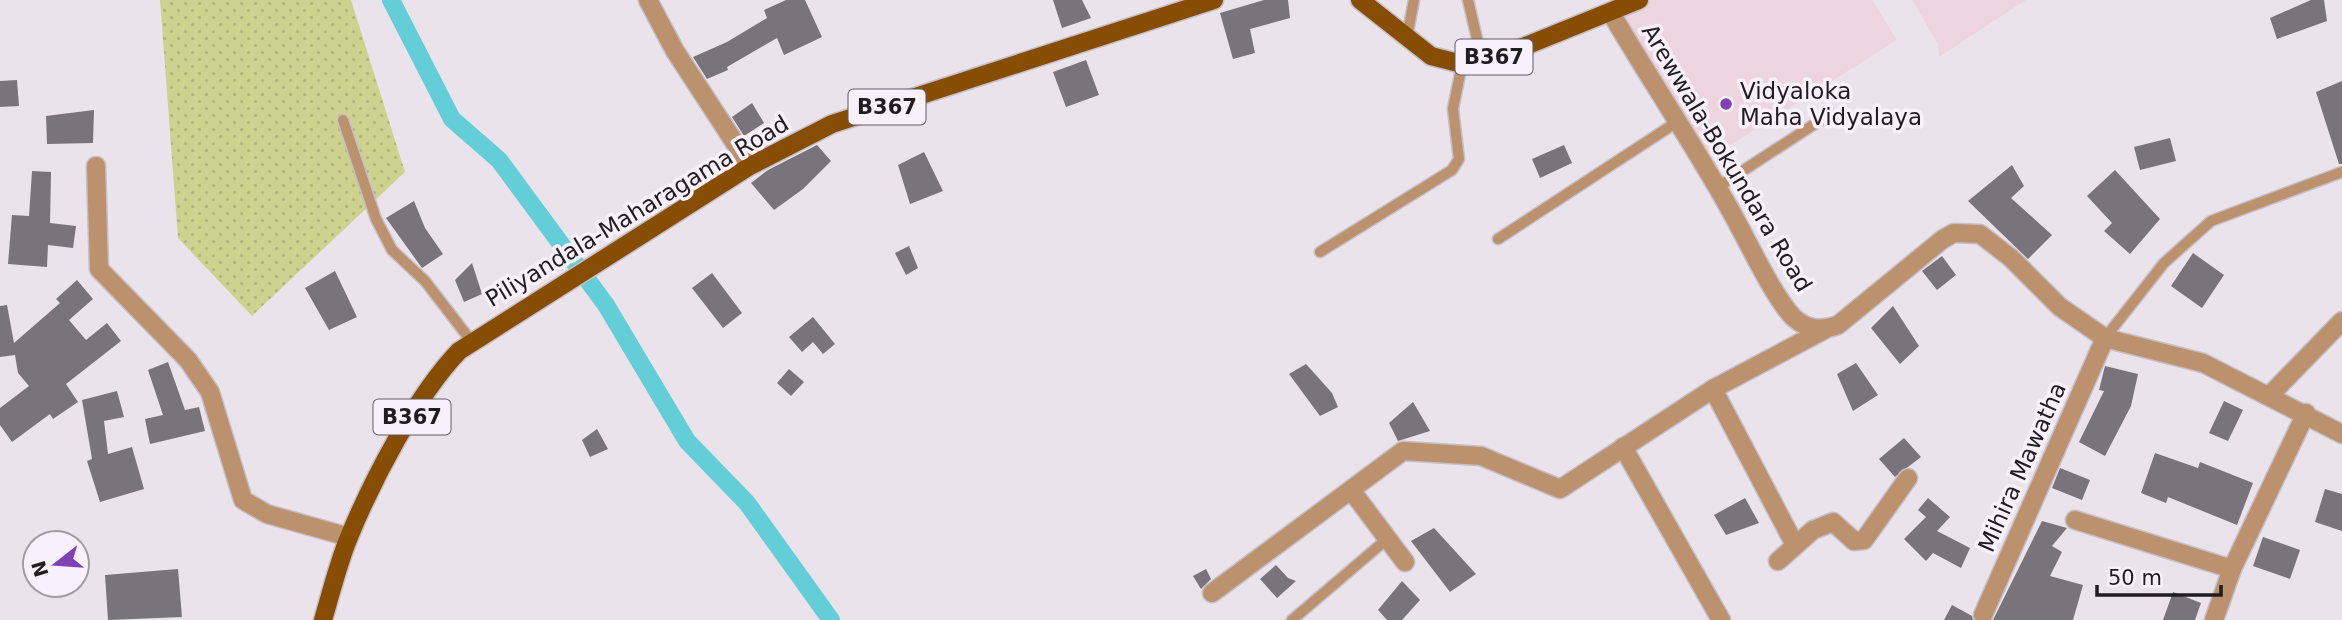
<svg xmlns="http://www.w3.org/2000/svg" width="2342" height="620" font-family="'DejaVu Sans',sans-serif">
	<defs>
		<pattern id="grass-dots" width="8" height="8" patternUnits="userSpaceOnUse" patternTransform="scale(1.75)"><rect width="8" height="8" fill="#ced28f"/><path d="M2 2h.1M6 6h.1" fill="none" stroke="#b1b47b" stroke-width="1.8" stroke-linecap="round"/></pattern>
	</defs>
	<rect width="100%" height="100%" fill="#ebe3ec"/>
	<g fill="#edd5df">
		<polygon points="1647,0 1872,0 1897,40 1696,167 1606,24"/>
		<polygon points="1912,0 2026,0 1939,57 1938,44"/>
	</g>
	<polygon fill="url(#grass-dots)" points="160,0 351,0 405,172 252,316 178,238"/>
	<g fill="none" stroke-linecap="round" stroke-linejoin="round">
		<polyline stroke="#64ced8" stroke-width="18" points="391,0 452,119 499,160 606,305 687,441 747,503 831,620"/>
	</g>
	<g fill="#79737b">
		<polygon points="786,0 805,0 822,37 784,55 777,38 727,67 728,70 707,79 693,57 727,42 767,18 764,10"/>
		<polygon points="1053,0 1082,0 1091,18 1062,28"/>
		<polygon points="1264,0 1288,0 1290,18 1250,29 1255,53 1233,59 1220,13"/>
		<polygon points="2311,0 2324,0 2327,21 2277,39 2270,18"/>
		<polygon points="1086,60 1099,95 1066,107 1053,72"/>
		<polygon points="17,80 19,106 0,107 0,81"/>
		<polygon points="2342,81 2342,164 2339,164 2316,92"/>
		<polygon points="752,103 764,123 744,136 732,117"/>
		<polygon points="94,110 93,143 47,144 46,116"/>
		<polygon points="2170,138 2176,161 2140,170 2134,147"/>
		<polygon points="817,145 831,161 803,189 774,210 751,183 768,170"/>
		<polygon points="1564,145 1572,163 1540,178 1532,159"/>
		<polygon points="924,152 943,191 910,204 898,165"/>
		<polygon points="2012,165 2024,186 2011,198 2052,235 2028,259 1968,201"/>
		<polygon points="2115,170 2160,219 2130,254 2104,231 2112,223 2087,196"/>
		<polygon points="32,171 51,172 50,223 76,226 73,248 48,245 47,267 8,264 12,215 29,216"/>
		<polygon points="414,201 425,228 443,254 422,268 386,218"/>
		<polygon points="909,246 918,268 906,275 895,253"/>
		<polygon points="2193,253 2224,275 2202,308 2171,286"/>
		<polygon points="1942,256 1956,275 1937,290 1922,271"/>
		<polygon points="472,263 482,294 464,302 455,280"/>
		<polygon points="335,271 357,317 329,330 305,288"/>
		<polygon points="712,273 742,313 723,328 692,288"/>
		<polygon points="77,280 93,299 69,320 86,340 107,323 121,341 66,384 78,402 53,419 50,414 12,442 0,425 0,408 29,386 18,373 15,355 0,357 0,306 7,305 14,343 60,303 56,299"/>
		<polygon points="1893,306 1919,346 1900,364 1871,328"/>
		<polygon points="813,317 835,344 823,354 813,342 802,352 789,337"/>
		<polygon points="168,362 185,410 199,407 205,431 150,444 145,419 163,415 148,370"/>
		<polygon points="1856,363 1878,395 1853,411 1837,374"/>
		<polygon points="1306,364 1332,393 1338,407 1320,416 1289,374"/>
		<polygon points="2105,366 2138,374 2131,406 2105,456 2079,442 2104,391 2099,390"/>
		<polygon points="789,369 804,382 791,396 777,383"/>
		<polygon points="117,391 124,417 104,421 108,454 132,447 144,489 100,502 87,461 92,459 82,400"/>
		<polygon points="2224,401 2243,410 2228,441 2209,433"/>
		<polygon points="1413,402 1430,431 1398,441 1389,423"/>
		<polygon points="597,429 608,449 590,457 582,440"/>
		<polygon points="1904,438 1921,457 1895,477 1879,459"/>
		<polygon points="2155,453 2198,468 2200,462 2253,483 2237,525 2168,497 2166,503 2141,493"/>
		<polygon points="2060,468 2090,480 2082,500 2052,488"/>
		<polygon points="2325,489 2342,494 2342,531 2315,522"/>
		<polygon points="1745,498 1759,523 1726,535 1714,515"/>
		<polygon points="1928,498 1950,517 1937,531 1970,548 1961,568 1933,553 1926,561 1904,539 1926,517 1918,510"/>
		<polygon points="2042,521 2067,528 2052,546 2062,552 2050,576 2083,585 2073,620 1993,620"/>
		<polygon points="1434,528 1476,574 1450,592 1411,541"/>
		<polygon points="2263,537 2300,550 2290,579 2253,566"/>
		<polygon points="1276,565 1288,578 1296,581 1277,598 1260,579"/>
		<polygon points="178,569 182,617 108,620 105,575"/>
		<polygon points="1206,569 1211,579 1201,589 1193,576"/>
		<polygon points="1402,581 1420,600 1402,620 1387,620 1378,610"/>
		<polygon points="2173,592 2201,603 2195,620 2163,620"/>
		<polygon points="1952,605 1972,616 1973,620 1944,620"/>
	</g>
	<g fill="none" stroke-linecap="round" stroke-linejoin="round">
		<g stroke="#c6bfc7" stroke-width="13">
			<g id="service">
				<polyline points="1468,0 1482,60"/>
				<polyline points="1407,37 1414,0"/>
				<polyline points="343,120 376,219 392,250 425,281 472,342"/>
				<polyline points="1718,187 1830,114"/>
				<polyline points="1498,239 1677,122"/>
				<polyline points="1320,252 1452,170 1459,159 1453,109 1462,64"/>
				<polyline points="2105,338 2164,263 2211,221 2342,172"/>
				<polyline points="1292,620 1387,539"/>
			</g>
		</g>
		<g stroke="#c6bfc7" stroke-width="21">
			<g id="minor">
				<polyline points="648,0 675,51 750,166"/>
				<polyline points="96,166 99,269 188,360 210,392 243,500 267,514 349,537"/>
				<polyline points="1713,389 1795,545"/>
				<polyline points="2270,395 2342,321"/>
				<polyline points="1623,447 1721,620"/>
				<polyline points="1351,490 1405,562"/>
				<polyline points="2075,520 2232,569"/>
				<polyline points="1778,561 1813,530 1833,522 1854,541 1864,540 1908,478"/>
				<polyline points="1212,593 1403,451 1481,456 1560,489 1713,389 1824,330"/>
				<polyline points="1983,615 2105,338"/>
				<polyline points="2214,620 2232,569 2306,413"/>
			</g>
		</g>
		<g stroke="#c6bfc7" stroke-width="21">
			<path id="tertiary" d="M1611,13C1649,78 1691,140 1728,206C1745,235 1772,295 1793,317C1807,330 1821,331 1838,325L1943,239L1954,233L1980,234L2011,258L2060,307L2105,338L2203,363L2342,434"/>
		</g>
		<g stroke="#c6bfc7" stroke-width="21">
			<g id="primary">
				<polyline points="1360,0 1431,56 1462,64 1523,47 1639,0"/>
				<path d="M323,620C331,593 338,564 349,537C373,479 416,396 459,351L750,166L832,124L1214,0"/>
			</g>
		</g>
		<use href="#service" stroke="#bb926d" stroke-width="10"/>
		<use href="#minor" stroke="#bb926d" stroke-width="18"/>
		<use href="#tertiary" stroke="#bb926d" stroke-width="18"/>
		<use href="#primary" stroke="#874d03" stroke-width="18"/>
	</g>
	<circle fill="#8041b7" stroke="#f8f0fa" stroke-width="2.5" cx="1726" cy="104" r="7"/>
	<g text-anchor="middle" stroke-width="7" stroke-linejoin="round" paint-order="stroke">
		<g fill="#f8f0fa" stroke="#615c61" stroke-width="2">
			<rect x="1455.5" y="39.5" width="77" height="35" rx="5"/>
			<rect x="848.5" y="89.5" width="77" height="35" rx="5"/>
			<rect x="373.5" y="399.5" width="77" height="35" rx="5"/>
		</g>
		<g font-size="21" font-weight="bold" fill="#201d20">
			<text x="1494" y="64">B367</text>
			<text x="887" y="114">B367</text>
			<text x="412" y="424">B367</text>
		</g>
		<g font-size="23" fill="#201d20" stroke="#f8f0fa" text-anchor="start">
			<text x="1740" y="99">Vidyaloka<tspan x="1740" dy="26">Maha Vidyalaya</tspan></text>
		</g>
		<g font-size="23" fill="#201d20" stroke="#f8f0fa">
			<text transform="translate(1727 158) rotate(59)" y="8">Arewwala-Bokundara Road</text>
			<text transform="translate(637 211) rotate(-31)" y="8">Piliyandala-Maharagama Road</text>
			<text transform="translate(2022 467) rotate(-66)" y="8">Mihira Mawatha</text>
		</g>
	</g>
	<g transform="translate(56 564) rotate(253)"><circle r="33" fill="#f8f0fa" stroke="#a29ca3" stroke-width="2"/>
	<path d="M0-5L12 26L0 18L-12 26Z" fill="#8041b7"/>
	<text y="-10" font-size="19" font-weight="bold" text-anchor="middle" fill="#201d20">N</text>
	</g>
	<path d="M2097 585v10h124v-10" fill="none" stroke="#201d20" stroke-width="3.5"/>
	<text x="2108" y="585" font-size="21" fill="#201d20" stroke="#f8f0fa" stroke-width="5" paint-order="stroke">50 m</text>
</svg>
